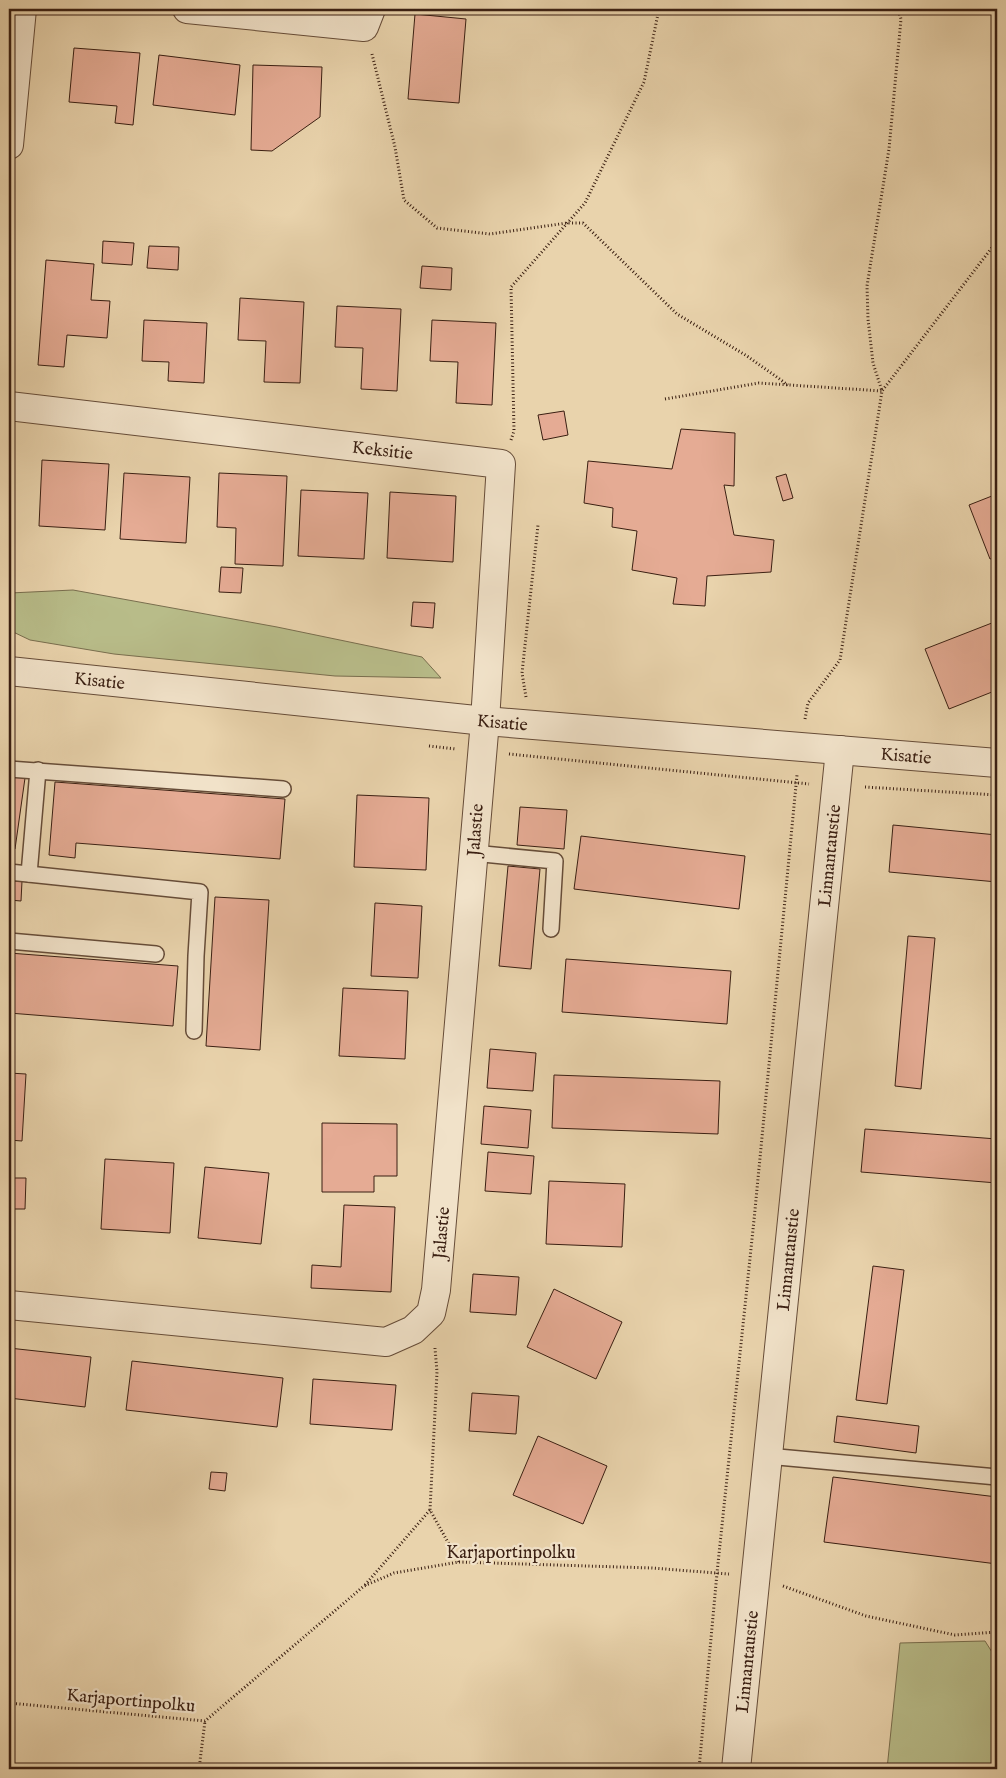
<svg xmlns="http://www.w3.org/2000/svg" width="1006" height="1778" font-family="'IM FELL English',serif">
	<rect width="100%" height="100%" fill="#e9d3ac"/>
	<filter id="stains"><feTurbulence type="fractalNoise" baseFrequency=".004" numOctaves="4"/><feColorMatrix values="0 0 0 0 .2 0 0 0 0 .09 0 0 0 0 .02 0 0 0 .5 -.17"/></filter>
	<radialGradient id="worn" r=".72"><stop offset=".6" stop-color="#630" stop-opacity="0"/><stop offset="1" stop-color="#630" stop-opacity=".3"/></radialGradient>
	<g fill="#b8bc89" stroke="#796e4e">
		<polygon points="73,590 277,627 422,657 441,678 335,676 114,654 30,640 9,630 10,593"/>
		<polygon points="985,1641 997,1660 997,1769 887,1769 900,1643"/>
	</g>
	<g fill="#e5ab94" stroke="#3a1f12">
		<polygon points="415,14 466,19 459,103 408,99"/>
		<polygon points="74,48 140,53 133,125 115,123 117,106 69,102"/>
		<polygon points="159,55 240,65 235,115 153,105"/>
		<polygon points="253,65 322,67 320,117 272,151 251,150"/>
		<polygon points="103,241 134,243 132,265 102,263"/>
		<polygon points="149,246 179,247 178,270 147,268"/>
		<polygon points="46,260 94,264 91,300 110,301 107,338 67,335 64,367 38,365"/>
		<polygon points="422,266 452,268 451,290 420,288"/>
		<polygon points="240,298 304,302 300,383 264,382 266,341 238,340"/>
		<polygon points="337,306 401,309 397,391 361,389 363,348 335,347"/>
		<polygon points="144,320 207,323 204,383 168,381 169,362 142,361"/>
		<polygon points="432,320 496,323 492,405 456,403 458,362 430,361"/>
		<polygon points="564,411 568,435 543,440 538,415"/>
		<polygon points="681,429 735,433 734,486 724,485 734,535 774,540 771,572 707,576 705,606 673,604 677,578 632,570 637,531 612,527 613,508 584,503 588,461 672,469"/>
		<polygon points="42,460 109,464 105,530 39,526"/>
		<polygon points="124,473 190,477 186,543 120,539"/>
		<polygon points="219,473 287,476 283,566 235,564 236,528 217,527"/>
		<polygon points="786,474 793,498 783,501 776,477"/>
		<polygon points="301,490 368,493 364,559 298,556"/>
		<polygon points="390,492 456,496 453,562 387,558"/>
		<polygon points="997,494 997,557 990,559 969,505"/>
		<polygon points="221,567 243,568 241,593 219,592"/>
		<polygon points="413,602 435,603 433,628 411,626"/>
		<polygon points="997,621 997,690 949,709 925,649"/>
		<polygon points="9,776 25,778 15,849 9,848"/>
		<polygon points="55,782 285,799 280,859 76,843 75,858 49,855"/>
		<polygon points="357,795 429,798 426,870 354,867"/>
		<polygon points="520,807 567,810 564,849 517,845"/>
		<polygon points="893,825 997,835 997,882 889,872"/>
		<polygon points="581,836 745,856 739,909 574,889"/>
		<polygon points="508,866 540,869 531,969 499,966"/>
		<polygon points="9,881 22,881 21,901 9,900"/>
		<polygon points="215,897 269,900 260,1050 206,1046"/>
		<polygon points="375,903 422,906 418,978 371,976"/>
		<polygon points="908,936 935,938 921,1089 895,1086"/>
		<polygon points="9,953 178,966 173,1026 9,1013"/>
		<polygon points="566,959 731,971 727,1024 562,1012"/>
		<polygon points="343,988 408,991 405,1059 339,1056"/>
		<polygon points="490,1049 536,1053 533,1091 487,1088"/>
		<polygon points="9,1073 26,1074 22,1141 9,1140"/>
		<polygon points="554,1075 720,1081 718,1134 552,1128"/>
		<polygon points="484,1106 531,1110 528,1148 481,1144"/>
		<polygon points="322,1123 397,1124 397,1176 374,1176 374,1192 322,1192"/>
		<polygon points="865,1129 997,1139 997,1183 861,1172"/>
		<polygon points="488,1152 534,1156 531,1194 485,1191"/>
		<polygon points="105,1159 174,1163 170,1233 101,1229"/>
		<polygon points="205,1167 269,1173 261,1244 198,1238"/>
		<polygon points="9,1178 26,1178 25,1209 9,1209"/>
		<polygon points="549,1181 625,1184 622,1247 546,1244"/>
		<polygon points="344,1205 395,1207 391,1292 311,1288 312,1265 341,1267"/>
		<polygon points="873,1266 904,1270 887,1404 856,1400"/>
		<polygon points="473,1274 519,1277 516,1315 470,1312"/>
		<polygon points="554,1289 622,1322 596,1379 527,1347"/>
		<polygon points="9,1348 91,1357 85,1407 9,1398"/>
		<polygon points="132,1361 283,1378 277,1427 126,1410"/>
		<polygon points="313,1379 396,1385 392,1430 310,1424"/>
		<polygon points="472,1393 519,1396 516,1434 469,1431"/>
		<polygon points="837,1416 919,1426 916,1453 834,1442"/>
		<polygon points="538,1436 607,1466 583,1524 513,1495"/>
		<polygon points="211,1472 227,1473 225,1491 209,1489"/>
		<polygon points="833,1477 997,1497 997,1564 824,1542"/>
	</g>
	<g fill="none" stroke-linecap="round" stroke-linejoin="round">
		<g stroke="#664c38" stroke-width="18">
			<g id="service">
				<polyline points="9,769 283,789"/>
				<polyline points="473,853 555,861 551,929"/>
				<polyline points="9,872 200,892 196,956 194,1031"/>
				<polyline points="29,874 38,770"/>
				<polyline points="9,941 156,954"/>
				<polyline points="767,1456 997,1477"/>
			</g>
		</g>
		<g stroke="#664c38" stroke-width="30">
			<g id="minor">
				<polyline points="187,9 364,27 371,9"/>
				<polyline points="9,145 22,9"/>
				<path id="s1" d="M9,406L501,464L485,721L436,1290L431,1313L413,1330L386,1342L9,1305"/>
			</g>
		</g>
		<g stroke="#664c38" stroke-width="30">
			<g id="tertiary">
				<path id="s2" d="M9,671L485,721L997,763"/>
				<path id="s3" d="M736,1769L840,750"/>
			</g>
		</g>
		<g stroke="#3a1f12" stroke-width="3" stroke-dasharray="1 2.5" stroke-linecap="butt">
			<polyline points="372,54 395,147 404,200 437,228 490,234 567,223 583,223 677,314 747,356 788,385"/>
			<polyline points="665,399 759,383 882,391 873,363 868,319 867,286 889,149 901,19 898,9"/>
			<polyline points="511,440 514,431 511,287 585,203 644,82 659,9"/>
			<polyline points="526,697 522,673 538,525"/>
			<polyline points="805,719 808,703 840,660 882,391 997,241"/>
			<polyline points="429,746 456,749"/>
			<polyline points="509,754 809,784"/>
			<polyline points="865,787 997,795"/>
			<polyline points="435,1348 437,1372 430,1510 459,1562"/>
			<polyline points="365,1585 430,1510"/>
			<polyline points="783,1586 866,1616 955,1635 997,1632"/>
			<polyline points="9,1703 205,1721 364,1586 394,1573 459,1562 652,1568 729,1574"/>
			<polyline points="199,1769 205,1721"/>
			<polyline points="699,1769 717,1573 754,1220 797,775"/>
		</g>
		<use href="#service" stroke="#f1e2c9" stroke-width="15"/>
		<use href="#minor" stroke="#f1e2c9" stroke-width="28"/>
		<use href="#tertiary" stroke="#f1e2c9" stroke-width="28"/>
	</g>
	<g text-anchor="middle" stroke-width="4.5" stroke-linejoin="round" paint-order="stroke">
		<g font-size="18" fill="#3a1f12" stroke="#f1e2c9">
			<text dy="6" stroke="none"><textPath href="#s1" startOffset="376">Keksitie</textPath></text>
			<text dy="6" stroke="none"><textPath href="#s2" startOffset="91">Kisatie</textPath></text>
			<text dy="6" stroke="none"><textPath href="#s2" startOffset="496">Kisatie</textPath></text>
			<text dy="6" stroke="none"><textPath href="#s2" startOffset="901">Kisatie</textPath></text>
			<text transform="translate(475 830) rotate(-86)" y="6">Jalastie</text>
			<text dy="6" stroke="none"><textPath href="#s3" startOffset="918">Linnantaustie</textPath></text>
			<text transform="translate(441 1233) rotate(-85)" y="6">Jalastie</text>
			<text dy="6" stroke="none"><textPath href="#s3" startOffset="512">Linnantaustie</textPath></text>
			<text x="511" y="1558">Karjaportinpolku</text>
			<text dy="6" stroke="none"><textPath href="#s3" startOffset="108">Linnantaustie</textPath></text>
			<text transform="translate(131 1700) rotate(5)" y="6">Karjaportinpolku</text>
		</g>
	</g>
	<rect width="1006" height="1778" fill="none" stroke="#e9d3ac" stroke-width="30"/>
	<rect x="10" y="10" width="986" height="1758" fill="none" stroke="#3a1f12" stroke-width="2.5"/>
	<rect x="15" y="15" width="976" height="1748" fill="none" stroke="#3a1f12"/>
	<rect width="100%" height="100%" filter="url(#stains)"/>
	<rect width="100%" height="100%" fill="url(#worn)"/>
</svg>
